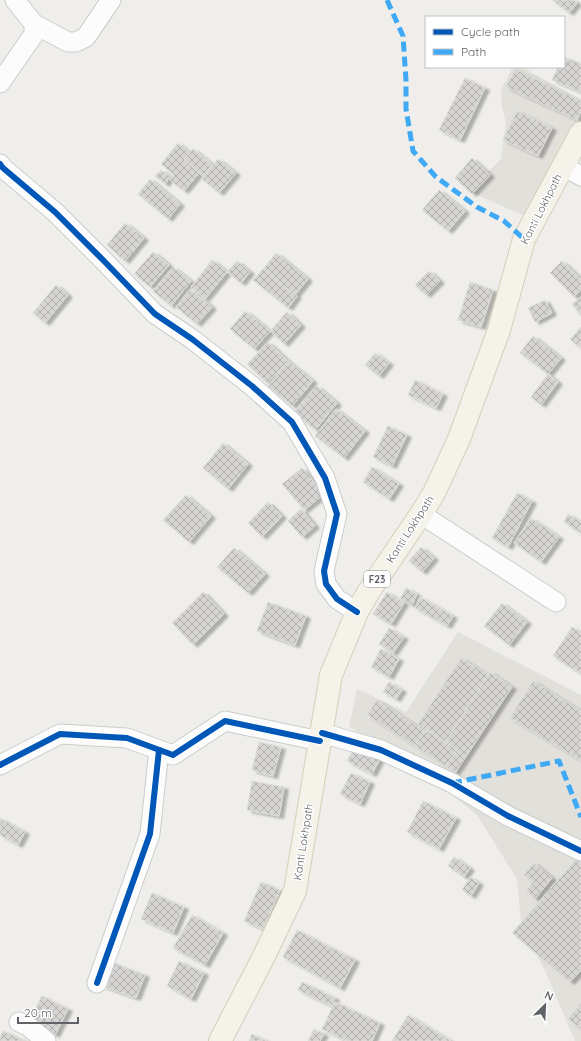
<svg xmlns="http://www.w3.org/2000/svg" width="581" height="1041" font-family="Quicksand,sans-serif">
	<defs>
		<pattern id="building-cross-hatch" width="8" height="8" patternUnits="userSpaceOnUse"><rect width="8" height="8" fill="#d6d5d3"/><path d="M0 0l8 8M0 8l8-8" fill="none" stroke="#b1b0af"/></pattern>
		<filter id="shadow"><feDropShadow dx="4.5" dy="2.5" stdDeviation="1" flood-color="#0004"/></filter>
	</defs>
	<rect width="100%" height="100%" fill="#efeeea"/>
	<g fill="#e2e0da">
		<polygon points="513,67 522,67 581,100 581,111 577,120 524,216 469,191 501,159 506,123 502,107 501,90"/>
		<polygon points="458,632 581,695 581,1041 575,1041 546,973 521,921 517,879 477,815 407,759 349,727 357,689 406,712"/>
	</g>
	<g fill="url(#building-cross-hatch)" stroke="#deddd9" filter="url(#shadow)">
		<polygon points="552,0 574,0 577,3 569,13"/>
		<polygon points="564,57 581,64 581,92 552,80 558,67 564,67"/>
		<polygon points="515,69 581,101 581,111 577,120 506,87"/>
		<polygon points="465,78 485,88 460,140 439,130"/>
		<polygon points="517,111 552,128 538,156 503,140"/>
		<polygon points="178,143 190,153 184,160 199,173 184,191 170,180 174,175 161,164"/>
		<polygon points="193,149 212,164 203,176 184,160"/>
		<polygon points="472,158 490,175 472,194 455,178"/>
		<polygon points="218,159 236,173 219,193 202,179"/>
		<polygon points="161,170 170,177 165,184 155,176"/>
		<polygon points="150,179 180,204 168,219 138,194"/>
		<polygon points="439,190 465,211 448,231 422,210"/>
		<polygon points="125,223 144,238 125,261 107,245"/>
		<polygon points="153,252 169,265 150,287 134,274"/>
		<polygon points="276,253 308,279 295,295 263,269"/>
		<polygon points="212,260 227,272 205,299 191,287"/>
		<polygon points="237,261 250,272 241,283 227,272"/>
		<polygon points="562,261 581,279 581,290 574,297 550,273"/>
		<polygon points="173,267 191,281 171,306 153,291"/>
		<polygon points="263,269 297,296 288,308 253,280"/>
		<polygon points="429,271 440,281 426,295 415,285"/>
		<polygon points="470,282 493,290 481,327 458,320"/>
		<polygon points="56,285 68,295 45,323 33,313"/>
		<polygon points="190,289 212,307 197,324 176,307"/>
		<polygon points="581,297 581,316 572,304"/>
		<polygon points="545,300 552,313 535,322 528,308"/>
		<polygon points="245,311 270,331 254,349 230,329"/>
		<polygon points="287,312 301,325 284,344 270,331"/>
		<polygon points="581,327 581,347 580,348 570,339"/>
		<polygon points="533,336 561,358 548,374 520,353"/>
		<polygon points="268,342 288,361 267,383 247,364"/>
		<polygon points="375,353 389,363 379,376 365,365"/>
		<polygon points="288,361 313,381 292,406 268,386"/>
		<polygon points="548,374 558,382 541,405 531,397"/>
		<polygon points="415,380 443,394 436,408 408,395"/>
		<polygon points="317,386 337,403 315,430 294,412"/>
		<polygon points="336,409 365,431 344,458 315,436"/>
		<polygon points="388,426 407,435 392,466 373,457"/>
		<polygon points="223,443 248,464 228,489 203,468"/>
		<polygon points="372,467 399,484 389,499 363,482"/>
		<polygon points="302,468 324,494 304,510 282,484"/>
		<polygon points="517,493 532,501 508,547 492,538"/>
		<polygon points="186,495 211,516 189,542 163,520"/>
		<polygon points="268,502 282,516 262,537 248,523"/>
		<polygon points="301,509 315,526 302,537 288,521"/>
		<polygon points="568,514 581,522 581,533 564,522"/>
		<polygon points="531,518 559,537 541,562 514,543"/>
		<polygon points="421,547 434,558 422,572 409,561"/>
		<polygon points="234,548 265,574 248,593 217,567"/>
		<polygon points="406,588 417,594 412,605 400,599"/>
		<polygon points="203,592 224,614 193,645 172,623"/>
		<polygon points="387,592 404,603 391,624 373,614"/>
		<polygon points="420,597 453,616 447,626 415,608"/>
		<polygon points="268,602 306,616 295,645 257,631"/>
		<polygon points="502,603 527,622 509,645 484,626"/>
		<polygon points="572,627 581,633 581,674 553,656"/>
		<polygon points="389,628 404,637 393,653 379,644"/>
		<polygon points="381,649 399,659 389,677 371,667"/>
		<polygon points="461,658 488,675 446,742 418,724"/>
		<polygon points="490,672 512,687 455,773 446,766 457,750 446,742"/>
		<polygon points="533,681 581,711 581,761 510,718"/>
		<polygon points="389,682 402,690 396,699 383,692"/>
		<polygon points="377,700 424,731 415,746 367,715"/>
		<polygon points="425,730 457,750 446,766 415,746"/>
		<polygon points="259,742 281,747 273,776 252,770"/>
		<polygon points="356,744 381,757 372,774 347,761"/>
		<polygon points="351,773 370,782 360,804 340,794"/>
		<polygon points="252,781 284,787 279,816 247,810"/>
		<polygon points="423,801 456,818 439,849 407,832"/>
		<polygon points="0,818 25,832 18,845 0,835"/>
		<polygon points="454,857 470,868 464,877 448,866"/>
		<polygon points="577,858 581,862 581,970 570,982 512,933"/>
		<polygon points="534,863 552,878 535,899 526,891 533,882 524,875"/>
		<polygon points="470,877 479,883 471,896 462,890"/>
		<polygon points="261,882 280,890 263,929 244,921"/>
		<polygon points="152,893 184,907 173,933 141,919"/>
		<polygon points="192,915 223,933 205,965 173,948"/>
		<polygon points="297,930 355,960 340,988 283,957"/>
		<polygon points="179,961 204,973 191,999 167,986"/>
		<polygon points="111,962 145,975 136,998 102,986"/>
		<polygon points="302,982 335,998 331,1006 298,990"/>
		<polygon points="42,996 68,1009 55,1035 29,1021"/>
		<polygon points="335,1002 380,1023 372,1041 347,1041 322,1029"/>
		<polygon points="581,1003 581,1029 568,1019"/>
		<polygon points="408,1015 451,1041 392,1041"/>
		<polygon points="314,1029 324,1034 320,1041 308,1041"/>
		<polygon points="3,1031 25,1041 0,1041 0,1037"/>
		<polygon points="252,1034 267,1041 249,1041"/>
	</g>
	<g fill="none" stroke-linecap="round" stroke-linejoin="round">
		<g stroke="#cbcccc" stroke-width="21">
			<g id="street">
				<polyline points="34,24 68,42 76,42 86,37 111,0"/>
				<polyline points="0,83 34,34 34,24 15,0"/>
				<polyline points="0,164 3,168 55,212 105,262 155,314 192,339 252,386 292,422 325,478 337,514 324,571 326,584 337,599 357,612"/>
				<polyline points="563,166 581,176"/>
				<polyline points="421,514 556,602"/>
				<polyline points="322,733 381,750 452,783 508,816 581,851"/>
				<polyline points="0,765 60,734 127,738 173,755 225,721 320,741"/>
				<polyline points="97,983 150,834 159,750"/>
				<polyline points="19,1022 28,1026 46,1041"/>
			</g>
		</g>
		<g stroke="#d7ceb8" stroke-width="24">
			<polyline id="primary" points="220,1041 264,956 295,891 331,675 357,612 369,591 421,514 434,493 459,439 499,330 524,239 581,133"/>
		</g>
		<use href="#street" stroke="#fdfcfc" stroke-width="19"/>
		<use href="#primary" stroke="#f4f2e9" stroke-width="22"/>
		<g stroke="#3fa9f5" stroke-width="5" stroke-dasharray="10 5" stroke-linecap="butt">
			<polyline points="387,0 403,36 406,80 406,109 413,151 436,177 477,207 504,221 524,239"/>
			<polyline points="452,783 559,761 581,817"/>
		</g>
		<g stroke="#fff" stroke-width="8">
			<g id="cycleway">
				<polyline points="0,164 3,168 55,212 105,262 155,314 192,339 252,386 292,422 325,478 337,514 324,571 326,584 337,599 357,612"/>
				<polyline points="322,733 381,750 452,783 508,816 581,851"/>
				<polyline points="0,765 60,734 127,738 173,755 225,721 320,741"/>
				<polyline points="97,983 150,834 159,750"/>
			</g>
		</g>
		<use href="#cycleway" stroke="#0057b8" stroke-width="6"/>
	</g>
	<g text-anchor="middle" stroke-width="3" stroke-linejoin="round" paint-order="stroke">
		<rect fill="#fff" stroke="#8f9295" stroke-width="1" x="364" y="571" width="26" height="16" rx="3"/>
		<g font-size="10" font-weight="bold" fill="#5f6368">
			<text x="377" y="583">F23</text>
		</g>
		<g font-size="11" fill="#5f6368" stroke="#fff">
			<text transform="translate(541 209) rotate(-63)" y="4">Kanti Lokhpath</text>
			<text transform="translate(410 529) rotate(-57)" y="4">Kanti Lokhpath</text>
			<text transform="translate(303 842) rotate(-81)" y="4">Kanti Lokhpath</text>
		</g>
	</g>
	<rect x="425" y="16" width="140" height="52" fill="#ffffff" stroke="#bfc1c3"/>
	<rect x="433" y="29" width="20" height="6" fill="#0057b8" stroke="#bfc1c3"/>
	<text x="461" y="36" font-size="12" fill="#5f6368">Cycle path</text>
	<rect x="433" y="49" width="20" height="6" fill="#3fa9f5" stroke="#bfc1c3"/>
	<text x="461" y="56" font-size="12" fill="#5f6368">Path</text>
	<g transform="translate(545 1005) rotate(24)" stroke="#ffffff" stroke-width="3" paint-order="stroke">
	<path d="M0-3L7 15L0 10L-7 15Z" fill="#5f6368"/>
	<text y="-6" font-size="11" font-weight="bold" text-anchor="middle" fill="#5f6368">N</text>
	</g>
	<path d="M18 1017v6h60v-6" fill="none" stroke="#5f6368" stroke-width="2"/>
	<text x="24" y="1017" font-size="12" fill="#5f6368" stroke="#ffffff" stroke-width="3" paint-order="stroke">20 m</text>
</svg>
